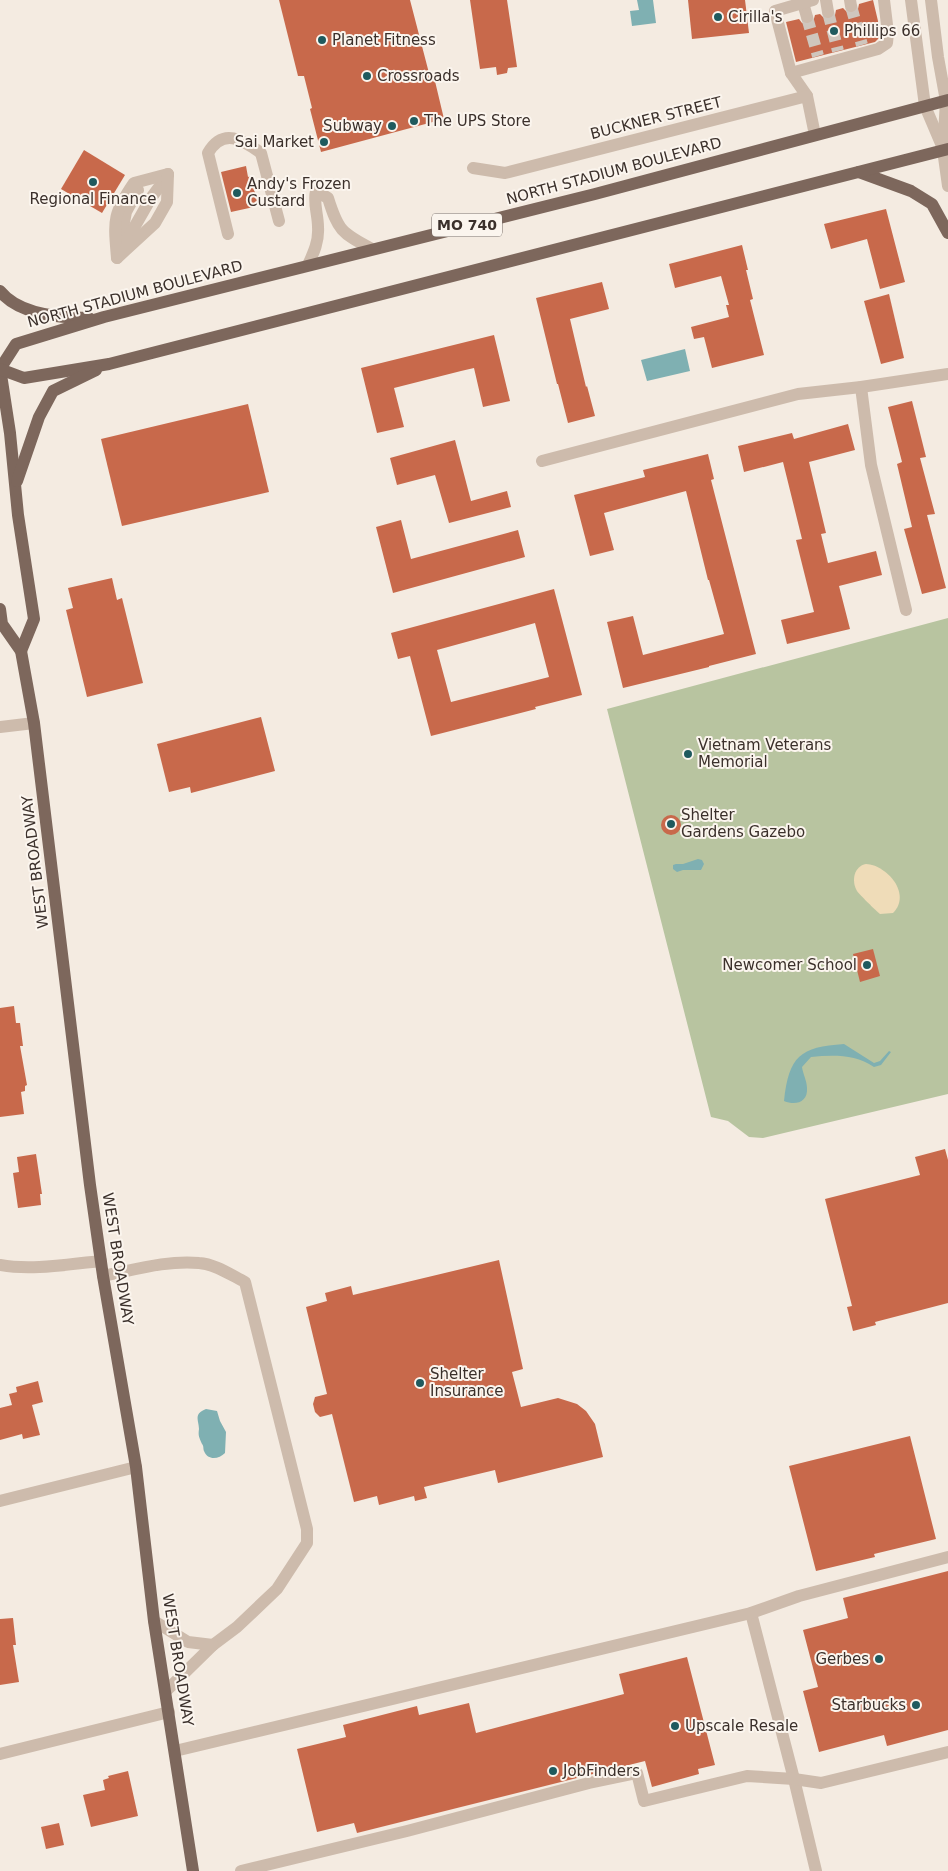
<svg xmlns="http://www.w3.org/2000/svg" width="948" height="1871" font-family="'DejaVu Sans',sans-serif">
	<rect width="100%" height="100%" fill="#f4ebe1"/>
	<polygon fill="#b8c4a0" points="948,618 948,1094 763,1138 749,1137 728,1121 711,1117 607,709"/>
	<path fill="#efdcb8" d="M866,864C887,865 912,894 893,913L880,914C876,911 859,894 857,891C851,881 854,866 866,864Z"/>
	<g fill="#7fb0b2">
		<polygon points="637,0 653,0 656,23 632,26 630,11 639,10"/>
		<polygon points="685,349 690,371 647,381 641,360"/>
		<polygon points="698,859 702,860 704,864 701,870 683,870 677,872 673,869 673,865 676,864 683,864"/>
		<path d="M844,1044L874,1063L880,1061L889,1051L891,1052L881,1065L874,1067C855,1054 833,1055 811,1057L802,1067C803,1074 807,1081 807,1088C808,1102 796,1106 784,1101C789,1056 800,1047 844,1044Z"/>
		<path d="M206,1409L217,1411L220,1421L226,1432L225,1453C219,1459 208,1461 204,1451C203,1449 204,1446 202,1444C199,1437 198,1436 199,1429C199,1420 193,1414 206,1409Z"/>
	</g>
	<g fill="#c8694b" fill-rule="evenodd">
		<polygon points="279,0 410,0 430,77 434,77 444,119 321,152 310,109 312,108 304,76 298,76"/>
		<polygon points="470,0 507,0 517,67 508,68 507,73 497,75 496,67 480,69"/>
		<polygon points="688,0 745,0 749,33 692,39"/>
		<polygon points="873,0 878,21 879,38 875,42 796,62 786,22 799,19 802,23 809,25 813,22 815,15 820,14 825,19 830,20 835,15 836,10 843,8 848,13 853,14 858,9 859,4"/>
		<polygon points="84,150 125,175 102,213 61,189"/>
		<polygon points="246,166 248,177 251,176 258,206 231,212 221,172"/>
		<polygon points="886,209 905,282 880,289 867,239 831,249 824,224"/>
		<polygon points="742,245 748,270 746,270 753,299 750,300 764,355 712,368 704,337 694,339 691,327 729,317 726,305 729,305 721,276 675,288 669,264"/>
		<polygon points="602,282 609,309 570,319 586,387 587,386 595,416 568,423 558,384 557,384 536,298"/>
		<polygon points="889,294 904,358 881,364 864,301"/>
		<polygon points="494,335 510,401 483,407 474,368 461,371 394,388 404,427 377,433 361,368"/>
		<polygon points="912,401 926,457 920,458 935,514 927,515 946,588 922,594 904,529 912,527 897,464 902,462 888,407"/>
		<polygon points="248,404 269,492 122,526 101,439"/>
		<polygon points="848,424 855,450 809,462 826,533 821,534 828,563 876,551 882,575 839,586 850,629 787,644 781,620 814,612 796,540 802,539 783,462 744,472 738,446 792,433 794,439"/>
		<polygon points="455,440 471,501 507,491 511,507 449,523 435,475 397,485 390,458"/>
		<polygon points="708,454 714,479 711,480 756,654 709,666 709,667 623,688 607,622 633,616 643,655 724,634 709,580 708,580 686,491 604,513 614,550 590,556 574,495 645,477 643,470"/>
		<polygon points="401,520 411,559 518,530 525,557 393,593 376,527"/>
		<polygon points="112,578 117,600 122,598 143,683 87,697 66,610 73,608 68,588"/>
		<path d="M554,589L582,695L535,707L536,709L431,736L410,656L398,659L391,633ZM535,623L549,677L451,702L437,650Z"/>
		<polygon points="261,717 275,771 191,793 190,787 169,792 157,744"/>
		<circle cx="671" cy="825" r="10"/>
		<polygon points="873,949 880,976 860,982 853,954"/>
		<polygon points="14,1006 16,1023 20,1023 23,1046 20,1046 27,1085 25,1086 25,1091 21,1092 24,1114 0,1117 0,1008"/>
		<polygon points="945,1149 948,1160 948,1303 875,1322 876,1325 853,1331 847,1307 852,1306 825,1199 920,1175 915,1157"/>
		<polygon points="36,1154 42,1194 40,1194 41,1205 18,1208 13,1173 19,1172 17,1157"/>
		<polygon points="499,1260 523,1369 512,1372 521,1407 558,1398 577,1404 586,1411 595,1424 603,1457 498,1483 495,1470 424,1487 427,1498 415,1501 414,1496 379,1505 377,1496 354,1502 332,1414 320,1417 315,1412 313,1404 315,1397 327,1394 306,1307 327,1301 325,1293 351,1286 353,1295"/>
		<polygon points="38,1381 43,1402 32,1405 40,1435 23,1439 22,1434 0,1440 0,1408 12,1405 9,1394 17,1392 16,1387"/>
		<polygon points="910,1436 936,1539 874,1554 875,1557 816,1571 789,1466"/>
		<polygon points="948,1571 948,1730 887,1746 884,1735 819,1752 803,1691 818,1687 803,1630 848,1618 843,1598"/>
		<polygon points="13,1618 16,1645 13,1645 19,1682 0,1685 0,1619"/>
		<polygon points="687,1657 715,1765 698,1769 699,1774 652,1787 645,1761 357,1833 354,1823 317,1832 297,1749 346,1737 343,1725 417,1706 419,1715 469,1703 476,1733 624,1694 619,1674"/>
		<polygon points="128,1771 138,1816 91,1827 83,1795 105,1790 103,1780 109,1778 108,1776"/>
		<polygon points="59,1823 64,1845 46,1849 41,1827"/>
	</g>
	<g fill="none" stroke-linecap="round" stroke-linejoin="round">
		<g stroke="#cfc6bd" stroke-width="12" stroke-dasharray="12 6" stroke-linecap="butt">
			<polyline points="851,6 862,45"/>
			<polyline points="828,12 838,51"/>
			<polyline points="807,17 818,56"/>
		</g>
		<g stroke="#cdbbac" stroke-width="12">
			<polyline points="826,0 828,12"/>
			<polyline points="850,0 851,6"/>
			<polyline points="911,0 925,106 942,146"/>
			<polyline points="931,0 938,57 946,101 943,150 948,186"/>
			<polyline points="803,3 807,17"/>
			<polyline points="791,73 878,49 887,43 888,33 884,0"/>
			<polyline points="807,96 791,73 775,11 813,0"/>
			<polyline points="473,168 505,173 807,96 815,135"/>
			<path d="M228,234L208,153C223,127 243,140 261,153L279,221"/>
			<polyline points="120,244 126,212 138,190"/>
			<polyline points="123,247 151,198 168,175"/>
			<path d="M117,258C114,221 112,215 134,183L168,174"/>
			<polyline points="117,258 155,223 167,202 168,174"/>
			<path d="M308,265C314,252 319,241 318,227C318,214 313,203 316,191L328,198C338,230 341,233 372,249"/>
			<polyline points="861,387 871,465 906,610"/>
			<polyline points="542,461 798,394 861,387 948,374"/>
			<polyline points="0,727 34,723"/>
			<path d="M0,1265C32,1271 69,1264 101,1261"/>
			<path d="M103,1276C134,1270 167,1260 199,1263C215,1264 231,1275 245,1282L307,1529V1543L277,1589L237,1627L213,1645L166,1691"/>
			<polyline points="0,1501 136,1467"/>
			<polyline points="751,1613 794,1779 816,1871"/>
			<polyline points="154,1621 188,1642 213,1645"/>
			<polyline points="175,1751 751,1613 799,1596 948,1557"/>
			<polyline points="0,1754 169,1712"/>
			<polyline points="241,1871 407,1831 589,1783 637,1773 644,1801 747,1776 794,1779 821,1783 948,1752"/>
		</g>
		<g stroke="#7d675c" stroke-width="12">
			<polyline points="859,172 911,191 932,204 948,233"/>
			<path d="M0,291C19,315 61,318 89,318"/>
			<polyline points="0,368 10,433 18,515 34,619 21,651"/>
			<polyline points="0,369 16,344 104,317 595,194 948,100"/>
			<polyline points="0,369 24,378 109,364 948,149"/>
			<polyline points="17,481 39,417 53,391 96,370"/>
			<polyline points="0,609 2,624 21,651 34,723 90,1185 103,1276 136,1467 154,1621 193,1871"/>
		</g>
	</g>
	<g fill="#1f5a5e" stroke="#fbf5ee" stroke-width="2">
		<circle cx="718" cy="17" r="5"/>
		<circle cx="834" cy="31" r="5"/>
		<circle cx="322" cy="40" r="5"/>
		<circle cx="367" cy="76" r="5"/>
		<circle cx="414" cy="121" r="5"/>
		<circle cx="392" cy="126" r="5"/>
		<circle cx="324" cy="142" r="5"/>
		<circle cx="93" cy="182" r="5"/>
		<circle cx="237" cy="193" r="5"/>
		<circle cx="688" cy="754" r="5"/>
		<circle cx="671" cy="824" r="5"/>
		<circle cx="867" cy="965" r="5"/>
		<circle cx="420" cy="1383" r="5"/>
		<circle cx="879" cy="1659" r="5"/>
		<circle cx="916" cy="1705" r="5"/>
		<circle cx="675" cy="1726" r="5"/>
		<circle cx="553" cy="1771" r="5"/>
	</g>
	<g text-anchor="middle" stroke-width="4" stroke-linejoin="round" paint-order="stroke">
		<rect fill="#fbf5ee" stroke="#756b66" stroke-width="1" x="432" y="213.5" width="70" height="23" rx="4"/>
		<g font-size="14" font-weight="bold" fill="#3b302b">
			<text x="467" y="230">MO 740</text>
		</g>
		<g font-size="15" fill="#3b302b" stroke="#fbf5ee" text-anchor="start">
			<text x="728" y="22">Cirilla's</text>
			<text x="844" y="36">Phillips 66</text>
			<text x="332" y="45">Planet Fitness</text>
			<text x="377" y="81">Crossroads</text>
			<text x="424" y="126">The UPS Store</text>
			<text x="382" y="131" text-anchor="end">Subway</text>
			<text x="314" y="147" text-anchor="end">Sai Market</text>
			<text x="247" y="189">Andy's Frozen<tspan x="247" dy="17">Custard</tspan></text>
			<text x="93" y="204" text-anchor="middle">Regional Finance</text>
			<text x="698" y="750">Vietnam Veterans<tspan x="698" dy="17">Memorial</tspan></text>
			<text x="681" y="820">Shelter<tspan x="681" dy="17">Gardens Gazebo</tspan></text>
			<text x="857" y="970" text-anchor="end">Newcomer School</text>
			<text x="430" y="1379">Shelter<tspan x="430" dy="17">Insurance</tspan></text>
			<text x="869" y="1664" text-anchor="end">Gerbes</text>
			<text x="906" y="1710" text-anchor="end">Starbucks</text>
			<text x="685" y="1731">Upscale Resale</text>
			<text x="563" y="1776">JobFinders</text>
		</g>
		<g font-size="15" fill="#3b302b" stroke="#fbf5ee">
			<text transform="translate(656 118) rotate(-14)" y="5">BUCKNER STREET</text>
			<text transform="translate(614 171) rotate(-15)" y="5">NORTH STADIUM BOULEVARD</text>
			<text transform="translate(135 294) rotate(-15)" y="5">NORTH STADIUM BOULEVARD</text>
			<text transform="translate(35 862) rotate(-97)" y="5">WEST BROADWAY</text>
			<text transform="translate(118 1259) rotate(81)" y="5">WEST BROADWAY</text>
			<text transform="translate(178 1660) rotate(81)" y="5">WEST BROADWAY</text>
		</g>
	</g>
</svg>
